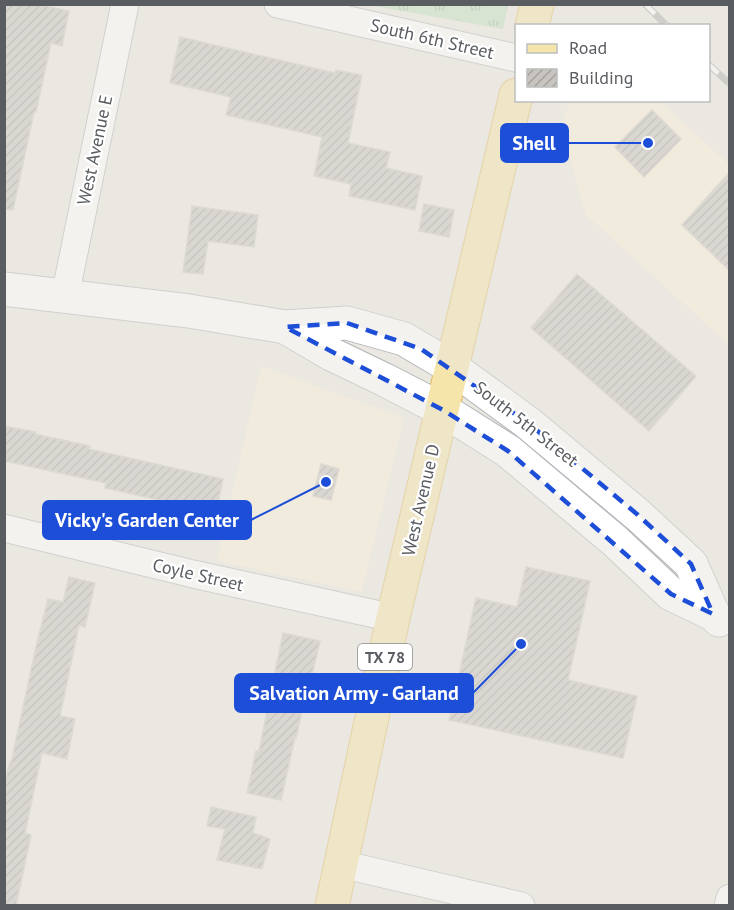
<svg xmlns="http://www.w3.org/2000/svg" width="734" height="910" font-family="'PT Sans',sans-serif">
	<defs>
		<pattern id="grass-tufts" width="24" height="20" patternUnits="userSpaceOnUse" patternTransform="scale(1.5)"><rect width="24" height="20" fill="#c1e0bf"/><path d="M3 7l-1-3M5 7V3M7 7l1-3M15 17l-1-3M17 17v-4M19 17l1-3" fill="none" stroke="#a0b99f"/></pattern>
		<pattern id="building-hatch" width="6" height="6" patternUnits="userSpaceOnUse" patternTransform="scale(1.5)"><rect width="6" height="6" fill="#c8c4c0"/><path d="M-1 1l2-2M0 6l6-6M5 7l2-2" fill="none" stroke="#a5a29f"/></pattern>
	</defs>
	<rect width="100%" height="100%" fill="#eae8e0"/>
	<g fill="#f9efd7">
		<polygon points="570,101 660,101 729,164 729,345 586,215 569,157 556,139"/>
		<polygon points="261,366 404,418 362,592 217,561"/>
	</g>
	<polygon fill="url(#grass-tufts)" points="369,5 508,5 503,29"/>
	<g fill="url(#building-hatch)" stroke="#cec9c0" stroke-width="1.5">
		<polygon points="4,4 37,4 69,11 62,46 51,43 36,112 34,112 13,210 4,209"/>
		<polygon points="180,37 335,73 336,70 362,75 348,143 390,152 386,168 422,176 415,210 349,196 351,184 314,176 322,137 226,115 231,97 170,83"/>
		<polygon points="652,110 681,139 644,177 615,147"/>
		<polygon points="729,173 729,270 682,225"/>
		<polygon points="424,204 454,210 449,237 419,231"/>
		<polygon points="192,206 258,215 254,247 208,241 203,274 183,272"/>
		<polygon points="577,274 696,376 649,431 531,328"/>
		<polygon points="4,426 36,432 35,434 90,446 89,449 223,479 216,513 105,488 106,483 4,461"/>
		<polygon points="321,464 339,469 331,500 313,496"/>
		<polygon points="526,567 590,581 568,680 637,696 623,758 449,720 476,598 517,607"/>
		<polygon points="69,577 95,583 85,627 79,625 60,716 75,719 67,759 42,753 25,833 31,835 16,906 4,906 4,786 10,762 11,763 36,647 48,599 63,602"/>
		<polygon points="283,633 320,641 311,680 309,680 296,738 295,737 281,800 247,793 256,751 259,751"/>
		<polygon points="211,807 256,817 253,833 270,839 262,869 217,860 225,829 207,826"/>
	</g>
	<g fill="none" stroke-linecap="round" stroke-linejoin="round">
		<g stroke="#b3b6ba" stroke-width="29">
			<g id="street">
				<polyline points="278,4 516,58"/>
				<polyline points="65,296 125,4"/>
				<polyline points="4,528 193,574 393,618"/>
				<polyline points="341,864 521,906"/>
				<polyline points="728,906 730,898"/>
			</g>
		</g>
		<g stroke="#b2b5ba" stroke-width="35">
			<g id="secondary">
				<polyline points="4,289 189,311 285,327 347,323 404,339 453,368 528,423 638,515 691,564 713,614"/>
				<polyline points="285,327 331,354 385,380 443,410 508,451 615,541 671,594 713,614 719,620"/>
			</g>
		</g>
		<g stroke="#e1b763" stroke-width="35">
			<g id="primary">
				<polyline points="532,26 537,4"/>
				<polyline points="332,906 393,618 516,95"/>
			</g>
		</g>
		<use href="#street" stroke="#fff" stroke-width="27"/>
		<use href="#secondary" stroke="#fff" stroke-width="33"/>
		<use href="#primary" stroke="#f5e5ab" stroke-width="33"/>
		<g stroke="#afb0b0" stroke-width="7">
			<g id="rail">
				<polyline points="645,4 667,26"/>
				<polyline points="708,64 730,84"/>
			</g>
		</g>
		<use href="#rail" stroke="#fff" stroke-width="4.5" stroke-dasharray="14" stroke-linecap="butt"/>
	</g>
	<path d="M0 0H734V910H0ZM347,323L421,349L528,423L638,515L691,564L713,614L671,594L508,451L443,410L285,327Z" fill="#eae8e0" fill-opacity=".55" fill-rule="evenodd"/>
	<path fill="none" stroke="#1d4ed8" stroke-width="4.5" stroke-dasharray="12 8" stroke-linejoin="round" d="M347,323L421,349L528,423L638,515L691,564L713,614L671,594L508,451L443,410L285,327Z"/>
	<g text-anchor="middle" stroke-width="4.5" stroke-linejoin="round" paint-order="stroke">
		<rect fill="#fff" stroke="#8b8d90" stroke-width="1.5" x="358" y="644" width="54" height="26" rx="4.5"/>
		<g font-size="16" font-weight="bold" fill="#595c60">
			<text x="385" y="663">TX 78</text>
		</g>
		<g font-size="18" fill="#595c60" stroke="#fff">
			<text transform="translate(432 39) rotate(13)" y="6">South 6th Street</text>
			<text transform="translate(95 150) rotate(-78)" y="6">West Avenue E</text>
			<text transform="translate(526 424) rotate(38)" y="6">South 5th Street</text>
			<text transform="translate(421 500) rotate(-77)" y="6">West Avenue D</text>
			<text transform="translate(198 575) rotate(13)" y="6">Coyle Street</text>
		</g>
	</g>
	<path fill="none" stroke="#1d4ed8" stroke-width="2" d="M648 143L568 143M326 482L251 520M521 644L473 693"/>
	<g fill="#1d4ed8" stroke="#fff" stroke-width="2">
		<circle cx="648" cy="143" r="6"/>
		<circle cx="326" cy="482" r="6"/>
		<circle cx="521" cy="644" r="6"/>
	</g>
	<g fill="#1d4ed8" stroke="#1d4ed8" stroke-width="2">
		<rect x="501" y="124" width="67" height="38" rx="6"/>
		<rect x="43" y="501" width="208" height="38" rx="6"/>
		<rect x="235" y="674" width="238" height="38" rx="6"/>
	</g>
	<g font-size="20" text-anchor="middle" font-weight="bold" fill="#fff">
		<text x="534" y="150">Shell</text>
		<text x="147" y="527">Vicky's Garden Center</text>
		<text x="354" y="700">Salvation Army - Garland</text>
	</g>
	<rect width="734" height="910" fill="none" stroke="#595c60" stroke-width="12"/>
	<rect x="515" y="24" width="195" height="78" fill="#ffffff" stroke="#bdbebf" stroke-width="1.5"/>
	<rect x="527" y="44" width="30" height="9" fill="#f5e5ab" stroke="#bdbebf" stroke-width="1.5"/>
	<text x="569" y="54" font-size="18" fill="#595c60">Road</text>
	<rect x="527" y="69" width="30" height="18" fill="url(#building-hatch)" stroke="#bdbebf" stroke-width="1.5"/>
	<text x="569" y="84" font-size="18" fill="#595c60">Building</text>
</svg>
